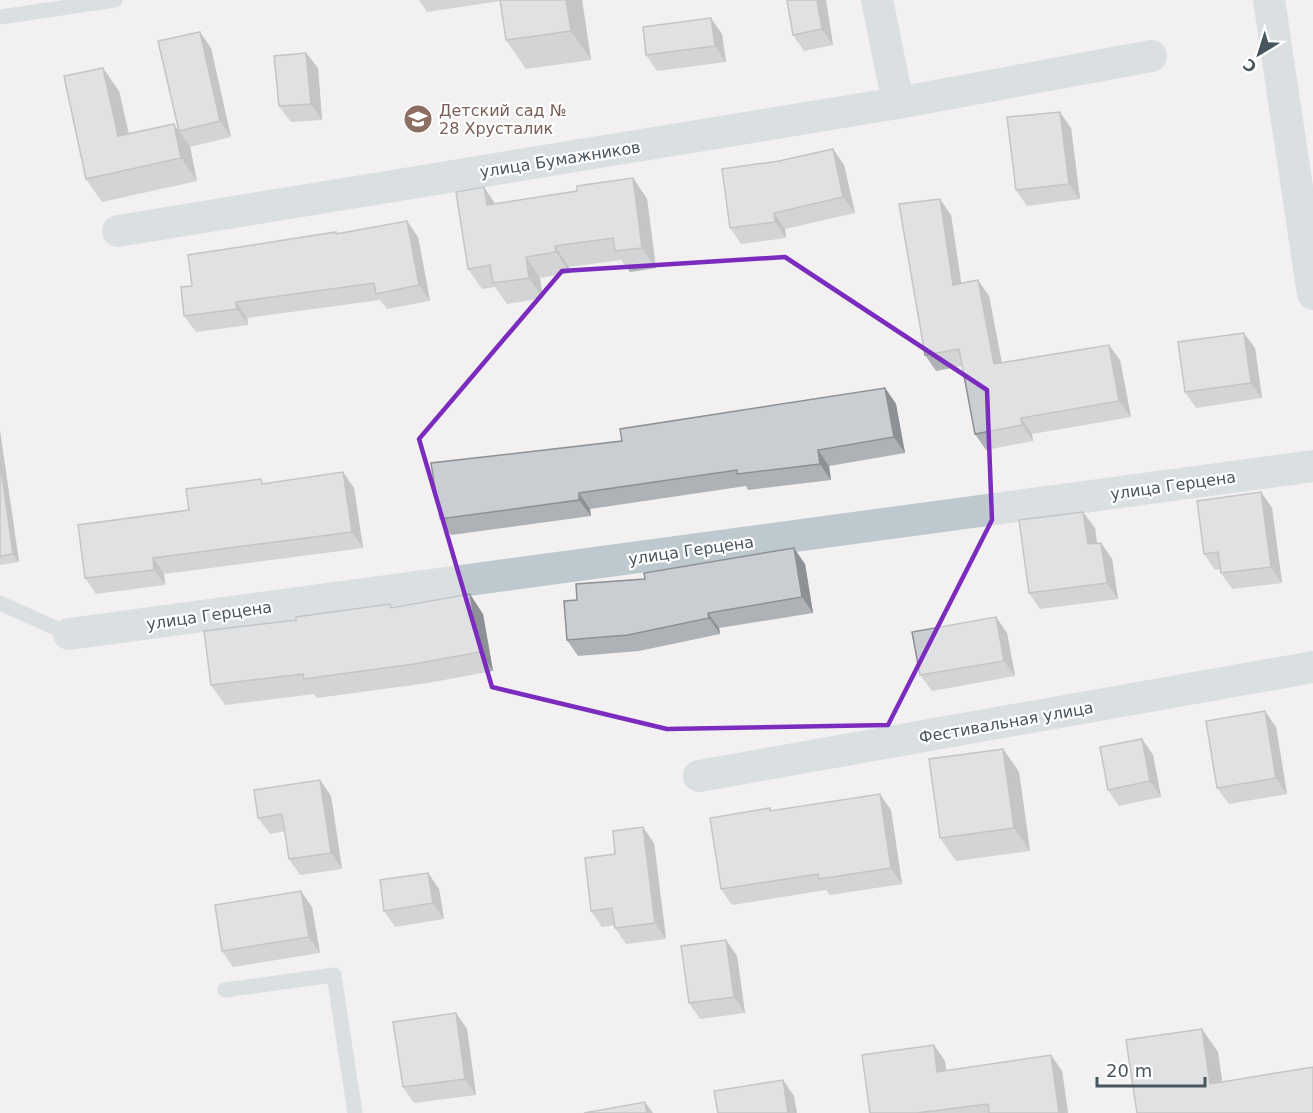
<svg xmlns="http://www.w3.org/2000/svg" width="1313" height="1113" font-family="'DejaVu Sans',sans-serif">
	<rect width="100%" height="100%" fill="#f2f0f0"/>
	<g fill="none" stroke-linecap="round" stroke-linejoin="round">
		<g stroke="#bdc9cf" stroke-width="15">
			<polyline points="0,17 115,0"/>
			<polyline points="0,603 69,634"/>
			<polyline points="225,990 334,975 355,1113"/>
		</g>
		<g stroke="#bdc9cf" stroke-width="32">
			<polyline points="1269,0 1313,294"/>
			<polyline points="898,103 1151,56"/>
			<polyline points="118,231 898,103 877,0"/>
			<polyline points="69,634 1313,466"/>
			<polyline points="699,776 1313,667"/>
		</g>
	</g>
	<g fill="#aeb1b5">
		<polygon points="419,0 582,0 591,60 526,69 506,40 500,1 427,12"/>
		<polygon points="787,0 826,0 833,45 804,51 793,35"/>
		<polygon points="722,34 726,62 657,71 646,55"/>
		<polygon points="211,48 231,137 190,147 197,181 102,202 86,179 119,91 129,134 179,131"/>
		<polygon points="306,53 318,68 322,120 291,122 279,106"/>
		<polygon points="1071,128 1080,199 1027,206 1016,190"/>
		<polygon points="833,149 844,165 855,213 785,229 786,238 741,244 730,228 779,161"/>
		<polygon points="633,178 647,199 656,268 630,272 621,260 569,267 570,273 540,278 543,298 507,304 495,287 482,289 468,269 496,204 577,191"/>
		<polygon points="951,215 961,284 989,296 1002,363 1120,360 1131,417 1032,434 1033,441 986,450 975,434 962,366 936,371 925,355"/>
		<polygon points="338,234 418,237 430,301 387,309 380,300 247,318 248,325 196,332 184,316 192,286"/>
		<polygon points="1255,348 1262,398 1196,408 1185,392"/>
		<polygon points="885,388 896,404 905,453 829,466 831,480 748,490 746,486 590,509 591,516 451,535 440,519 622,441"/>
		<polygon points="0,431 19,562 0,565"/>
		<polygon points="264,483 354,488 363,548 164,574 165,585 96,594 85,578 189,510"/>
		<polygon points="1261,492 1272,508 1282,583 1232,589 1221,573 1220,569 1215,570 1204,554"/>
		<polygon points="1095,528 1097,543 1101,543 1112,559 1118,599 1040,609 1029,593"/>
		<polygon points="805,564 813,613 719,628 720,634 639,651 578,656 567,640 577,600 645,579"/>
		<polygon points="390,604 393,608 483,614 493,671 428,683 317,698 314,694 225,705 211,685 296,620"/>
		<polygon points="996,617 1007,633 1015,676 932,691 920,675"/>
		<polygon points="1276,727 1287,794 1229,804 1217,788"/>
		<polygon points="1142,739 1153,755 1161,797 1119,806 1108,790"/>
		<polygon points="1003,749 1019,772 1030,851 956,861 940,838"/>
		<polygon points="320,780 331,796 342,869 300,875 289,859 285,831 270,834 258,818"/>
		<polygon points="891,810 902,884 830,895 826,890 732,905 721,889 771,811"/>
		<polygon points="654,843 666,939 626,944 615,928 615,925 602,927 591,911 615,854"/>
		<polygon points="428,873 439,889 444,919 395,927 384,911"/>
		<polygon points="312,907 320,953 233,967 222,951"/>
		<polygon points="726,940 737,956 745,1013 700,1019 689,1003"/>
		<polygon points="456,1013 467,1029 476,1095 414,1103 403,1087"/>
		<polygon points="945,1061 946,1071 1062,1071 1068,1113 870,1113"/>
	</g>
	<g fill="#8d9094">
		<polygon points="566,0 582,0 591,60 571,31"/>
		<polygon points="817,0 826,0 833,45 822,29"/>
		<polygon points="711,18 722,34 726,62 715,46"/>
		<polygon points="200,32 211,48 231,137 220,121"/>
		<polygon points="306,53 318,68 322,120 311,104"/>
		<polygon points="103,68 119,91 134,159 118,136"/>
		<polygon points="1060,112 1071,128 1080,199 1069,184"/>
		<polygon points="174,124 190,147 197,181 181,158"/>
		<polygon points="833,149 844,165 855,213 843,197"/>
		<polygon points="633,178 647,199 656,268 642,248"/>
		<polygon points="484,187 498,208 487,205"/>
		<polygon points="940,199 951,215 964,301 953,285"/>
		<polygon points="774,213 785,229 786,238 775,222"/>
		<polygon points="407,221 418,237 430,301 419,285"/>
		<polygon points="555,246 569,267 570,273 556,252"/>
		<polygon points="526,257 540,278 543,298 529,278"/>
		<polygon points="978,280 989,296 1005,380 994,364"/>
		<polygon points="236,302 247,318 248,325 237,309"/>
		<polygon points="1244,333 1255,348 1262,398 1251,383"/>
		<polygon points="1109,345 1120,360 1131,417 1119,401"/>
		<polygon points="885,388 896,404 905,453 894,437"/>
		<polygon points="1021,418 1032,434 1033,441 1022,425"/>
		<polygon points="0,431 19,562 13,554 0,462"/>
		<polygon points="818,450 829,466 831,480 820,464"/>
		<polygon points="343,472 354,488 363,548 352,532"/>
		<polygon points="1261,492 1272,508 1282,583 1271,567"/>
		<polygon points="579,493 590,509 591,516 579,500"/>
		<polygon points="1083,512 1095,528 1099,560 1088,544"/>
		<polygon points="1101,543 1112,559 1118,599 1107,583"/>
		<polygon points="794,548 805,564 813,613 802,597"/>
		<polygon points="153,558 164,574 165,585 154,570"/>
		<polygon points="470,594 483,614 493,671 480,652"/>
		<polygon points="708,613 719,628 720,634 709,618"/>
		<polygon points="996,617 1007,633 1015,676 1004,661"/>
		<polygon points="1265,711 1276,727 1287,794 1276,778"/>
		<polygon points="1142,739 1153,755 1161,797 1150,781"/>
		<polygon points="1003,749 1019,772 1030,851 1014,828"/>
		<polygon points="320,780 331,796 342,869 331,853"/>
		<polygon points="880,794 891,810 902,884 891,868"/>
		<polygon points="643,827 654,843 666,939 655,923"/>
		<polygon points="428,873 439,889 444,919 433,903"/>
		<polygon points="301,891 312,907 320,953 309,937"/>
		<polygon points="726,940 737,956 745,1013 734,997"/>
		<polygon points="456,1013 467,1029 476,1095 465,1079"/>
		<polygon points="1202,1029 1218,1052 1226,1107 1210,1084"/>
		<polygon points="934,1045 945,1061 948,1088 937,1072"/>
		<polygon points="1051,1055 1062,1071 1068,1113 1059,1113"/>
		<polygon points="783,1080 794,1096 797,1113 788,1113"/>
		<polygon points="645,1102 653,1113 647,1113"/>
	</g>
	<g fill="#caced3" stroke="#8d9094" stroke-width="1.5">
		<polygon points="500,0 566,0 571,31 506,40"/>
		<polygon points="787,0 817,0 822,29 793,35"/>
		<polygon points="711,18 715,46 646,55 643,27"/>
		<polygon points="200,32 220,121 179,131 158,41"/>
		<polygon points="306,53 311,104 279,106 274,56"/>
		<polygon points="103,68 118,136 174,124 181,158 86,179 64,76"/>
		<polygon points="1060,112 1069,184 1016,190 1007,117"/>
		<polygon points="833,149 843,197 774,213 775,222 730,228 722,169 779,161"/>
		<polygon points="633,178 642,248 615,251 613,238 555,246 556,252 526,257 529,278 493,283 490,265 468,269 456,192 484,187 487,205 577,191 577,186"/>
		<polygon points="940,199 953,285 978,280 994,364 1109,345 1119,401 1021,418 1022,425 975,434 959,349 925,355 899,204"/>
		<polygon points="407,221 419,285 376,294 374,283 236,302 237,309 184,316 181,287 192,286 188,255 336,232 336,234"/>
		<polygon points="1244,333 1251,383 1185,392 1178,342"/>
		<polygon points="885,388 894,437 818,450 820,464 737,474 737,470 579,493 579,500 440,519 431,463 622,441 620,429"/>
		<polygon points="0,462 13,554 0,556"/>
		<polygon points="343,472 352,532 153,558 154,570 85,578 78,525 189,510 186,489 261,479 262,484"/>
		<polygon points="1261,492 1271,567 1221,573 1218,552 1204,554 1197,501"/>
		<polygon points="1083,512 1088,544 1101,543 1107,583 1029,593 1019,520"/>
		<polygon points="794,548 802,597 708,613 709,618 628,635 567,640 564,601 577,600 576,584 645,579 644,573"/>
		<polygon points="470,594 480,652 414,664 304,679 303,674 211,685 204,631 296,620 296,617 390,604 391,608"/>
		<polygon points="996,617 1004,661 920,675 912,632"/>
		<polygon points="1265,711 1276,778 1217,788 1206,721"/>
		<polygon points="1142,739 1150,781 1108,790 1100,747"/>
		<polygon points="1003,749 1014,828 940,838 929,759"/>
		<polygon points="320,780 331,853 289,859 282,814 258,818 254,790"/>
		<polygon points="880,794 891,868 819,879 818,874 721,889 710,818 770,808 770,811"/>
		<polygon points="643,827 655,923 615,928 612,908 591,911 585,858 615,854 613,831"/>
		<polygon points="428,873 433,903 384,911 380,880"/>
		<polygon points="301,891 309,937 222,951 215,905"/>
		<polygon points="726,940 734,997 689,1003 681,946"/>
		<polygon points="456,1013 465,1079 403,1087 393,1022"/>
		<polygon points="1202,1029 1210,1084 1313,1067 1313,1113 1137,1113 1126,1040"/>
		<polygon points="934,1045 937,1072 1051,1055 1059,1113 989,1113 988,1104 917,1113 870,1113 862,1055"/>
		<polygon points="783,1080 788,1113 718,1113 714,1091"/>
		<polygon points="645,1102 647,1113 584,1113"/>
	</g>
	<path d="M0 0H1313V1113H0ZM785,257L987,390L992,520L888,725L667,729L492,687L419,439L562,271Z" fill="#f2f0f0" fill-opacity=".55" fill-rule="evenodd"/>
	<path fill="none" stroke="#7b2cbf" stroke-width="4.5" stroke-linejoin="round" d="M785,257L987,390L992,520L888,725L667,729L492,687L419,439L562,271Z"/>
	<defs>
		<g id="school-disc" transform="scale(1.5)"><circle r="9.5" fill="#8d6e63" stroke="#fff"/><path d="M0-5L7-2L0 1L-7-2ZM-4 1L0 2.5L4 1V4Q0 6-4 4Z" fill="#fff"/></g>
	</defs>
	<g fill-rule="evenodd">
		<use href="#school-disc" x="418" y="119"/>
	</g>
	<g text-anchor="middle" stroke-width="4.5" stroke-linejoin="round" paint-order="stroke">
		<g font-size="16" fill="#785e54" stroke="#fff" text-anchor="start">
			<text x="439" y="116">Детский сад №<tspan x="439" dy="18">28 Хрусталик</tspan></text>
		</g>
		<g font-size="16" fill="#47565e" stroke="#fff">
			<text transform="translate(560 159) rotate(-9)" y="6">улица Бумажников</text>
			<text transform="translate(1173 485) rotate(-8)" y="6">улица Герцена</text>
			<text transform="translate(691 550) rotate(-8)" y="6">улица Герцена</text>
			<text transform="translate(209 615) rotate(-8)" y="6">улица Герцена</text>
			<text transform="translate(1006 722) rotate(-10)" y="6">Фестивальная улица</text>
		</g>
	</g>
	<g transform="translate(1259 54) rotate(218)" stroke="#ffffff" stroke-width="4.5" paint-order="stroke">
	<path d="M0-4.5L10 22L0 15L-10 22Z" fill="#47565e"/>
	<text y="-9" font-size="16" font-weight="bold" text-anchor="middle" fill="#47565e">С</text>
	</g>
	<path d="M1097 1077v9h108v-9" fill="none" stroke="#47565e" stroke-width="3"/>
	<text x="1106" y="1077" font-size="18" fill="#47565e" stroke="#ffffff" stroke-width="4.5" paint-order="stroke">20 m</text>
</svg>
